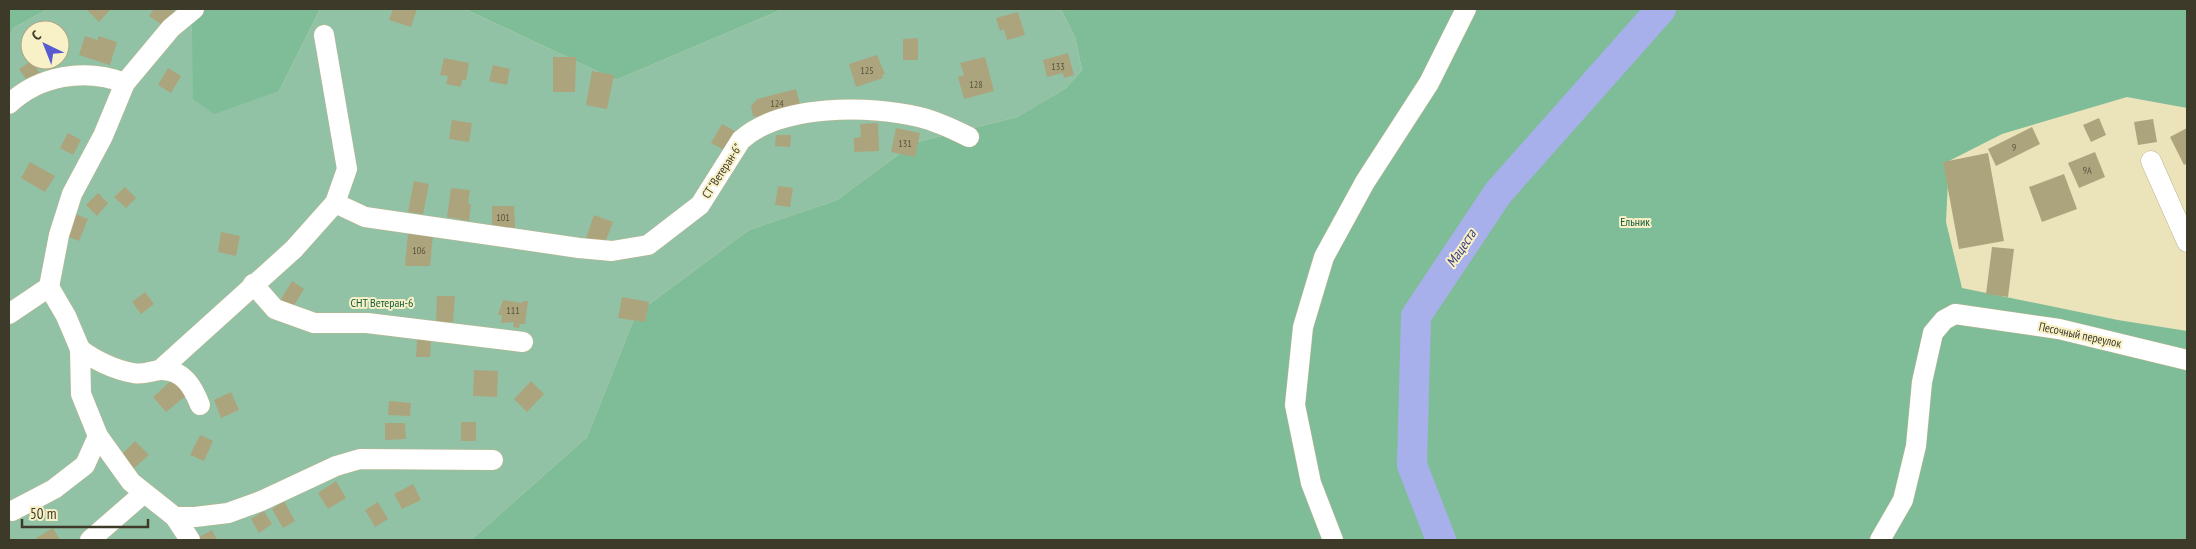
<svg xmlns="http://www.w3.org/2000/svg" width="2196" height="549" font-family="'PT Sans Narrow',sans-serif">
	<rect width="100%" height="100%" fill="#ebe3ba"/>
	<path fill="#92c2a5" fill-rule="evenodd" d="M48,9H189L192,33L279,91L320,9H465L616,80L783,9H1061L1075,37L1082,70L1066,88L1017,117L914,143L837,200L749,230L636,314L587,437L471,540H9V40L13,28ZM30,30H60V60H30Z"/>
	<g fill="#7fbd98">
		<polygon points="9,9 48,9 13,28 9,40"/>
		<polygon points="189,9 320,9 279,91 214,114 193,99 192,33"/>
		<polygon points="465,9 783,9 616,80"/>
		<polygon points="1061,9 2187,9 2187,108 2127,97 2002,134 1949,161 1946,222 1962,288 2118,320 2187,331 2187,540 471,540 587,437 636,314 749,230 837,200 914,143 1017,117 1066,88 1082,70 1075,37"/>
	</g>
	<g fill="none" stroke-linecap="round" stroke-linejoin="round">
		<polyline stroke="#a8b0eb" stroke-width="30" points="1441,540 1412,465 1416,316 1498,193 1661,9"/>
	</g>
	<g fill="#aca47d">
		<polygon points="86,9 111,9 99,22"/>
		<polygon points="154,9 171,9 175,12 165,27 149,16"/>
		<polygon points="393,9 417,9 411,27 389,20"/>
		<polygon points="1018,12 1025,35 1007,40 1004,29 1000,31 996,18"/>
		<polygon points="85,36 97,40 99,36 117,42 110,65 79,55"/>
		<polygon points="918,38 918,60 903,60 903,39"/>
		<polygon points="1068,53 1074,75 1064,78 1063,73 1047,77 1043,60"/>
		<polygon points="877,55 885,74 882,75 883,78 856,87 849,64"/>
		<polygon points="553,57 576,57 575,92 553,92"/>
		<polygon points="985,57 994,91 964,99 958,77 964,75 960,63"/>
		<polygon points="444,58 469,63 466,80 462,80 461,87 446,84 448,76 440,75"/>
		<polygon points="31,61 40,73 28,82 19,69"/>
		<polygon points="493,65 510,69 507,85 489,81"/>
		<polygon points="168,68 181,76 171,93 158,85"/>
		<polygon points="592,71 614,75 607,109 586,105"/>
		<polygon points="796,89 801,108 761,118 753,116 751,106 757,99"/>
		<polygon points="2099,118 2106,135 2091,142 2083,125"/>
		<polygon points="2153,119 2157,142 2138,145 2134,122"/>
		<polygon points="452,120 472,123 469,142 449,139"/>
		<polygon points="878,123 879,151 854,152 854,138 861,137 860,124"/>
		<polygon points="722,124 735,131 724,150 711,143"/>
		<polygon points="2032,127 2040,144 1996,166 1988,149"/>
		<polygon points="896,128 920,133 915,157 891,152"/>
		<polygon points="2187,128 2187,163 2184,165 2170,137"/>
		<polygon points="68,133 81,140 73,155 60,148"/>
		<polygon points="776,135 791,135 790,147 775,146"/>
		<polygon points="2095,152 2105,177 2079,188 2068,163"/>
		<polygon points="1988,153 2004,241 1959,249 1943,162"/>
		<polygon points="30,162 55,176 45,192 21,178"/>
		<polygon points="2064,174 2077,209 2042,222 2029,187"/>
		<polygon points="414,181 429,184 423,214 408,212"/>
		<polygon points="778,186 793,188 790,207 775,205"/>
		<polygon points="125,187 136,198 126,208 114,197"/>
		<polygon points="451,188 470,190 468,203 471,204 469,221 447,217"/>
		<polygon points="98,193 108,203 97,216 86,205"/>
		<polygon points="492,206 514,206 515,229 492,229"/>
		<polygon points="73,213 88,219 79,241 64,235"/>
		<polygon points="594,215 613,222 604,245 586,238"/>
		<polygon points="221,232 240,236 236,256 218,252"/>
		<polygon points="408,233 433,235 430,266 405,266"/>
		<polygon points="1992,247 2014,249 2008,297 1986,294"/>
		<polygon points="292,281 304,289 293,307 281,299"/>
		<polygon points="145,292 154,304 141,314 132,302"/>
		<polygon points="437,296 455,296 453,322 436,322"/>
		<polygon points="622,297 649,302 645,322 618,318"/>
		<polygon points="503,300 522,303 523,301 528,301 525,324 520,324 519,328 513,327 514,322 501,323 502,315 498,315"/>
		<polygon points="417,339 431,340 430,357 416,357"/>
		<polygon points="474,370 498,371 497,397 473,396"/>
		<polygon points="173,379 187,395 166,412 153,397"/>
		<polygon points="531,381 544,394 527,412 514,399"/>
		<polygon points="231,392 239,410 221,418 214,400"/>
		<polygon points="389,401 411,403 410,416 388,415"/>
		<rect x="461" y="422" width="15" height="19"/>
		<polygon points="385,423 405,423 406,439 385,440"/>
		<polygon points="200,435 213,441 204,461 190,455"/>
		<polygon points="135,441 149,455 132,470 119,457"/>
		<polygon points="336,481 346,498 328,509 318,493"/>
		<polygon points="413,484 421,500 402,509 394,494"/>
		<polygon points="284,501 295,521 283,528 272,509"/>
		<polygon points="378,502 388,519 375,527 365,510"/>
		<polygon points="264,511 272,524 259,533 251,519"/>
		<polygon points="53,528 60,540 38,540 36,538"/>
		<polygon points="212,530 217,540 198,540 197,538"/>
	</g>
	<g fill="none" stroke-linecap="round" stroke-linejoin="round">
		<g stroke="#beb58e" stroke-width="21">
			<g id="minor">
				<path d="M9,104C40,75 85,68 125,83"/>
				<polyline points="2151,161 2187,242"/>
				<path d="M335,203L365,217L579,248L612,251L648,245L700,205L741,140C781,104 870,105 919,117C936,121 953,129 969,137"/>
				<polyline points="253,284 275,309 314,323 367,323 523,342"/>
				<polyline points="49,287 66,316 80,349 81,394 98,436 131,482 175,517 190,540"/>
				<polyline points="9,314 49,287 59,235 72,194 103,136 125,83 171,28 194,9"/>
				<path d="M80,349C94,360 115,370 133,373C142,375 151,371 160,370C183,369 193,387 200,405"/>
				<polyline points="160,370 294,249 335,203 347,169 324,35"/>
				<polyline points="12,511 54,489 85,465 98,436"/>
				<polyline points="175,517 195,517 228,513 261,501 336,466 360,459 493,460"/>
				<polyline points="90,540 144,493"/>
				<polyline points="1333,540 1311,483 1295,405 1303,327 1324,257 1365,182 1429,83 1466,9"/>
				<polyline points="1880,540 1903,500 1916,446 1922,382 1933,333 1944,320 1955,314 2059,329 2187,360"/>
			</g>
		</g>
		<use href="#minor" stroke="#fff" stroke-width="20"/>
	</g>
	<g text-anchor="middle" stroke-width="4" stroke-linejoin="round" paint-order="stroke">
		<g font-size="10" fill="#59543e">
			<text x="1058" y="70">133</text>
			<text x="867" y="74">125</text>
			<text x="976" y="88">128</text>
			<text x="777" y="107">124</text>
			<text x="905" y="147">131</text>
			<text x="2014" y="151">9</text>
			<text x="2087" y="174">9А</text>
			<text x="503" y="221">101</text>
			<text x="419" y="254">106</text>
			<text x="513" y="314">111</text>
		</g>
		<g font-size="12" fill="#3d3a29" stroke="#f8f0c6">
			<text transform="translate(722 171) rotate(-57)" y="4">СТ "Ветеран-6"</text>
			<text transform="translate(2080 335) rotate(12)" y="4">Песочный переулок</text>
		</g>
		<g font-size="12" fill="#125c3a" stroke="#f8f0c6">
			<text x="1635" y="226">Ельник</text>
			<text x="382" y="307">СНТ Ветеран-6</text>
		</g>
		<g font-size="14" font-style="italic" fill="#393d82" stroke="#f8f0c6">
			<text transform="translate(1461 248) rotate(-56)" y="5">Мацеста</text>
		</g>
	</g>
	<rect width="2196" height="549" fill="none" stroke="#3d3a29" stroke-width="20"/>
	<g transform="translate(45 45) rotate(317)"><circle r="24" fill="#f8f0c6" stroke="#ada787"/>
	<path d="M0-4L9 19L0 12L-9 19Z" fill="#585ad1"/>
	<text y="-8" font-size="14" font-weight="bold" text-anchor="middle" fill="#3d3a29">С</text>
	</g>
	<path d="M22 519v8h126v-8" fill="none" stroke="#3d3a29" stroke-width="2.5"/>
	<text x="30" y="519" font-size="15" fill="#3d3a29" stroke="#f8f0c6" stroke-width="4" paint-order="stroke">50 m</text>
</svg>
